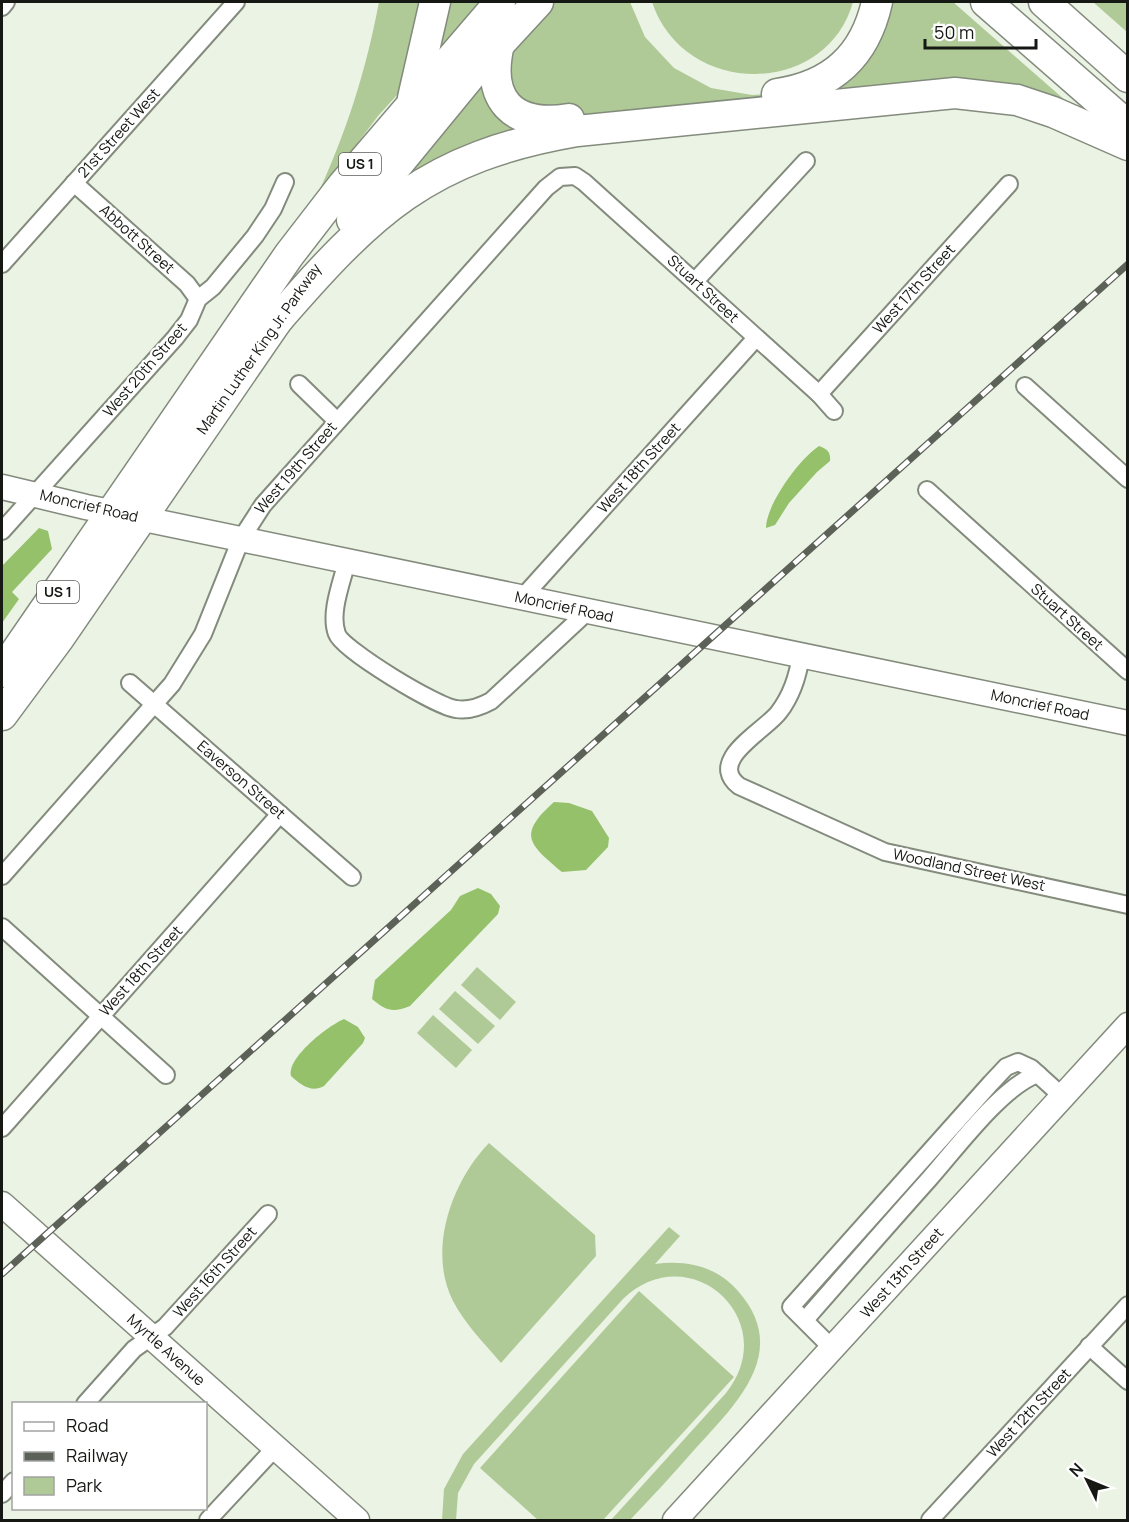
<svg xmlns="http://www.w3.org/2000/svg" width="1129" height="1522" font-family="Manrope,sans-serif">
	<rect width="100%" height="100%" fill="#ebf3e4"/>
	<g fill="#afca97">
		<path d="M379,2H481L378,116L316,198C346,134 366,71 379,2Z"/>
		<polygon points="555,2 630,2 645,37 674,68 711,88 752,95 767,94 837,60 872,2 953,2 1089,121 1058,105 589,120 386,196 451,115"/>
		<path d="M652,2H853C826,98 684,98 652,2Z"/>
		<polygon points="1093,2 1127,2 1127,32"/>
		<polygon points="477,967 516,1002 500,1020 461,985"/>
		<polygon points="455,991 495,1026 478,1044 439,1009"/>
		<polygon points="433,1015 472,1050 456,1068 417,1033"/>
		<path d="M489,1143L595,1235L596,1256L501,1363C484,1343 465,1324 453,1301C427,1250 452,1181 489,1143Z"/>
		<path d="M669,1227L680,1236L655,1264C687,1260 716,1266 738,1291C792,1352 735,1405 695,1449C674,1473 652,1497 630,1520H611L726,1393C784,1320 689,1235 623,1299L474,1464L458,1493L456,1520H442L444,1489L463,1454Z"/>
		<polygon points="639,1291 734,1377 603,1520 538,1520 480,1468"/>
	</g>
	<g fill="#95c16b">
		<path d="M819,446C827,449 831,452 830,461L817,472L789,503L775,525L766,528C766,505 799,459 819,446Z"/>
		<polygon points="39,528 48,531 52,549 12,592 19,599 2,623 2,566"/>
		<path d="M554,802L569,803L592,811L609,838L608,847L586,870L562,872C529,844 517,835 554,802Z"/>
		<path d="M478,888L491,894L500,906L498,914L410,1006C393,1013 386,1011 372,999L375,980L451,910L460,896Z"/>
		<path d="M344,1019L358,1027L365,1038L363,1043L324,1086C311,1093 301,1085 291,1076C286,1058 329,1025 344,1019Z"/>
	</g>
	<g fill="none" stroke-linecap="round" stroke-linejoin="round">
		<g stroke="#838b7d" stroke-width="20">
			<g id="street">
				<polyline points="2,7 6,2"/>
				<polyline points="74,183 187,284 198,299"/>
				<polyline points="2,264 236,2"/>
				<polyline points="696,280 806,161"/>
				<polyline points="299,384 337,421"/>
				<polyline points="1025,386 1128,479"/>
				<polyline points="819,394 1009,184"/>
				<polyline points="927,490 1128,671"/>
				<polyline points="2,531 175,338 189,320 198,299 213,287 255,236 273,209 285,182"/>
				<path d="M347,561C342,582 329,613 337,634C343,650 437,707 456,709C468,711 480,707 491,701L587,612"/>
				<polyline points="522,598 756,338"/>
				<path d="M801,655C798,676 792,695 779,712C765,731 706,760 739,786L885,852L1128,905"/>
				<polyline points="130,683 352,877"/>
				<polyline points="2,876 172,684 203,634 241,539 263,505 546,188 560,177 575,176 584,182 819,394 834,411"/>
				<polyline points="2,927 166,1075"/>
				<polyline points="2,1128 280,814"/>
				<path d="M805,1320C846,1273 888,1225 930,1178C955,1150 1003,1085 1038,1074"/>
				<polyline points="1089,1346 1128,1381"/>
				<polyline points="833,1349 791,1307 991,1083 1006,1067 1018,1062 1031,1068 1062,1096"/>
				<polyline points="85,1404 134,1349 165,1327 268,1214"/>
				<polyline points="2,1494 14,1481"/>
				<polyline points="208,1520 275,1448"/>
				<polyline points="930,1520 1128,1305"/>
			</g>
		</g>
		<g stroke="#838b7d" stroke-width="27">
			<g id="secondary">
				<polyline points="2,487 86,507 1128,723"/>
				<polyline points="2,1204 357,1520"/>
				<polyline points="675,1520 1128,1025"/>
			</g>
		</g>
		<g stroke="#838b7d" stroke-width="33">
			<g id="highway">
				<polyline points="986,2 1128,126"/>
				<polyline points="1044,2 1128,77"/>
				<path d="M499,44C486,99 511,128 569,119"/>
				<path d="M777,94C832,86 865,56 877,2"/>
				<polyline points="413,98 435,2"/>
				<polyline points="352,220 471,75 538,2"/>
				<path d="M274,324C371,212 426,157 577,131L955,93L1017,100L1053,112L1128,145"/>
				<polyline points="2,672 289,255 343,185 500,2"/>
				<polyline points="2,715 59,638 285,309"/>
			</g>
		</g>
		<use href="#street" stroke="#fff" stroke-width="16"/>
		<use href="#secondary" stroke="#fff" stroke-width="24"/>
		<use href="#highway" stroke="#fff" stroke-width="30"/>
		<g stroke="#5d6259" stroke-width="7">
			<polyline id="rail" points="2,1274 1128,264"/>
		</g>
		<use href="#rail" stroke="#fff" stroke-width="4.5" stroke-dasharray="14" stroke-linecap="butt"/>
	</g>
	<g text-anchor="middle" stroke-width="4.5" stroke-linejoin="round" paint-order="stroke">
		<g fill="#fff" stroke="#5b5d5a" stroke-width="1.5">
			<rect x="339" y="153" width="42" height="22" rx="4.5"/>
			<rect x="37" y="581" width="42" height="22" rx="4.5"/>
		</g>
		<g font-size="14" font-weight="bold" fill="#151813">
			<text x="360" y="169">US 1</text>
			<text x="58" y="597">US 1</text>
		</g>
		<g font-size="15" fill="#151813" stroke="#fff">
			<text transform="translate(119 133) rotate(-48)" y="5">21st Street West</text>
			<text transform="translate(137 239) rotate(42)" y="5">Abbott Street</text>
			<text transform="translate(703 289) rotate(43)" y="5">Stuart Street</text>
			<text transform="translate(914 289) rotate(-48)" y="5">West 17th Street</text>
			<text transform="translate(259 349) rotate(-55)" y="5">Martin Luther King Jr. Parkway</text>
			<text transform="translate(145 370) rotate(-49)" y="5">West 20th Street</text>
			<text transform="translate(296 468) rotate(-49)" y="5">West 19th Street</text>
			<text transform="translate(639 468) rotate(-48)" y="5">West 18th Street</text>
			<text transform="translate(89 506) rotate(13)" y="5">Moncrief Road</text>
			<text transform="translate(564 607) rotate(12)" y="5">Moncrief Road</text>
			<text transform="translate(1067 617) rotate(42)" y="5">Stuart Street</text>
			<text transform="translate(1040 705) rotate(12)" y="5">Moncrief Road</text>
			<text transform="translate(241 780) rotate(41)" y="5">Eaverson Street</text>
			<text transform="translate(969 870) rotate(12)" y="5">Woodland Street West</text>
			<text transform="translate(141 971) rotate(-48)" y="5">West 18th Street</text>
			<text transform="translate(215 1272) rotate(-48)" y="5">West 16th Street</text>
			<text transform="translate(902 1273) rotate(-48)" y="5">West 13th Street</text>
			<text transform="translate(166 1350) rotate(42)" y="5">Myrtle Avenue</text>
			<text transform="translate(1029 1413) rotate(-47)" y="5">West 12th Street</text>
		</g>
	</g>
	<rect width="1129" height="1522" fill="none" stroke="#151813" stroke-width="6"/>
	<rect x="12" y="1402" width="195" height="108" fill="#ffffff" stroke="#a1a3a1" stroke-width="1.5"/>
	<rect x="24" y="1422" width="30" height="9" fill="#ffffff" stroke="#a1a3a1" stroke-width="1.5"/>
	<text x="66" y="1432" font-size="18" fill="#151813">Road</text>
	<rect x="24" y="1452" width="30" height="9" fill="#5d6259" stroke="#a1a3a1" stroke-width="1.5"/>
	<text x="66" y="1462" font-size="18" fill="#151813">Railway</text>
	<rect x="24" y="1477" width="30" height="18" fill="#afca97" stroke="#a1a3a1" stroke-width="1.5"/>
	<text x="66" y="1492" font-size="18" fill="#151813">Park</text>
	<g transform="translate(1087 1480) rotate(313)" stroke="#ffffff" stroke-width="4.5" paint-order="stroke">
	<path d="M0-4.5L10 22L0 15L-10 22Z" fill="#151813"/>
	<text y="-9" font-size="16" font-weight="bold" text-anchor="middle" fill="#151813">N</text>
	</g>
	<path d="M925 39v9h111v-9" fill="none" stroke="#151813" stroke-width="3"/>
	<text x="934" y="39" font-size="18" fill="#151813" stroke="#ffffff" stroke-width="4.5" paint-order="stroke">50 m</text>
</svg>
